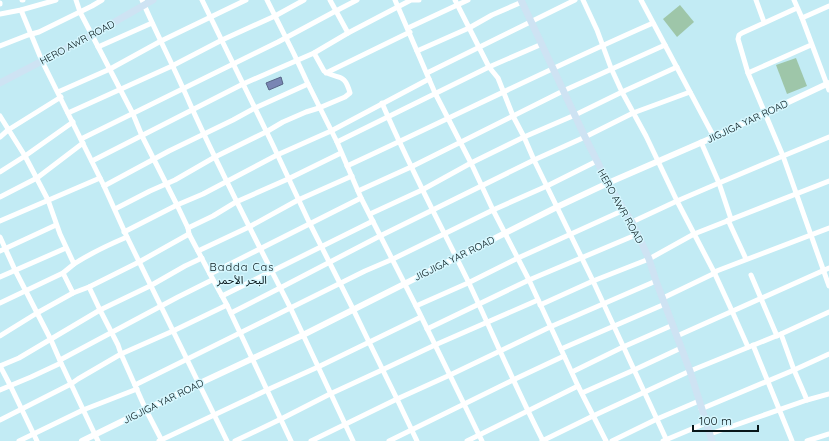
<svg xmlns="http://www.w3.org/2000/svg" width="829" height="441" font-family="Quicksand,'Noto Sans Arabic',sans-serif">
	<rect width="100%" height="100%" fill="#c2ebf4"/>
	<g fill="#9ec6a9">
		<polygon points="680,5 694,22 677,37 663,19"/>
		<polygon points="796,58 807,86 787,94 776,65"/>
	</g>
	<polygon fill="#7986b4" stroke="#576586" points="281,77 283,84 269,90 266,83"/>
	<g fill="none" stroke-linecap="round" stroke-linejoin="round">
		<g stroke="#fff" stroke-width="5">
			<polyline points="22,0 23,0"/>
			<polyline points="76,0 80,12 133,114 142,136 177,205 188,228 189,234 210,274 227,305 291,441"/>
			<path d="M142,0C157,35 175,69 190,104C221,173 256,240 290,307C311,351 332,397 353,441"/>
			<polyline points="202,0 271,141 310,224 353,309 369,342 397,399 417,441"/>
			<polyline points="267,0 294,54 308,84 337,142 361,198 416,306 464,404 482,441"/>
			<polyline points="330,0 348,33"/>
			<polyline points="395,0 435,93 471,163 493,210 529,280 578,386 606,441"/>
			<polyline points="455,0 489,67 498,78 513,116 524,137 534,160 593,281 667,441"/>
			<polyline points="583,0 597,30 611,68 622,92 646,136 677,201 632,222"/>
			<polyline points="641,0 714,137"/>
			<polyline points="756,0 764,22"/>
			<polyline points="794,0 802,18 829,90"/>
			<polyline points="0,3 0,4"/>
			<polyline points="797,8 742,33 739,35 738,39 748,73 783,156 829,286"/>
			<polyline points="21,10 42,61 104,186 127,237 227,441"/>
			<polyline points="0,14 21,10 56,0"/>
			<polyline points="802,18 829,6"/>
			<polyline points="408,28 468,0"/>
			<polyline points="0,46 28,35 39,32 92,6 102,0"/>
			<polyline points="98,47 152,23"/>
			<polyline points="417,51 469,28 492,15 522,2"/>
			<polyline points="326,73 410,32"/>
			<polyline points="427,73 575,0"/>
			<polyline points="748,73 811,45"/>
			<polyline points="58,92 110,69 161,41 246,0"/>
			<path d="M382,103C408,164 439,222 468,281C493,334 516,389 543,441"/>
			<polyline points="68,113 172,66 222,40 275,16 304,0"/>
			<path d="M0,116L25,156L48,200L60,234L74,264C91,253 108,245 127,237"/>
			<polyline points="0,137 8,130 61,97"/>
			<polyline points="81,139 278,42 332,13 357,0"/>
			<polyline points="337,142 489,67 542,44"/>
			<polyline points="701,142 719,183 677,201 714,272 732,311 748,347"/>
			<polyline points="92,161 243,84 314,53 348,33 411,0 419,0"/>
			<path d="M347,166C449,119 550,68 653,23"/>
			<polyline points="0,172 25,156 73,122"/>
			<polyline points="104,186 169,151 233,120 255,108 308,84"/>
			<polyline points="358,191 411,167 563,91 665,45"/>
			<polyline points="0,197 37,178 83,143"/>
			<path d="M115,209L150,191L175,180L215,157L266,132L283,122L306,112L319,108L345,97L350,93C344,71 338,81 324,71L314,53"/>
			<polyline points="370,214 422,190 471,163 524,137 575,115 622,92 677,67"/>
			<polyline points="731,219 719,183 783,156 829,137"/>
			<polyline points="728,220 746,259"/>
			<polyline points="0,221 100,178"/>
			<polyline points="188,228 213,216 236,202 288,179 341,153"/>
			<polyline points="124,232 177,205 203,194 277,155 331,131 429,79"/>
			<polyline points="0,237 15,270 51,340 61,363 98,441"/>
			<polyline points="0,251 56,225"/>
			<polyline points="198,251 249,227 298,200 352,176"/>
			<polyline points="714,272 829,228"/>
			<polyline points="63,273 73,293"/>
			<polyline points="210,274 361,198"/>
			<polyline points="751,275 777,336"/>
			<polyline points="0,277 66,248"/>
			<polyline points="89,287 100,310 118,345 121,354 146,410 162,441"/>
			<polyline points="222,296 373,221"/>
			<polyline points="663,298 715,273"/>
			<polyline points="0,303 63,273 74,264"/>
			<polyline points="540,305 593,281 649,259 694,234 829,181"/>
			<polyline points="416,306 468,283 518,258 624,210"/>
			<polyline points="231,313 280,288 380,236 534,160 585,137 633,113 690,92"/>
			<polyline points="427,329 529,280 638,234"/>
			<polyline points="0,336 37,313 73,293 89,287 139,262 189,234"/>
			<polyline points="677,336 829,268"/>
			<polyline points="753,345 792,441"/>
			<polyline points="561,349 665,304"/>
			<polyline points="60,360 178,297 212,280"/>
			<polyline points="0,366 19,358 100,310 150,286 185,266 202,258"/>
			<polyline points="0,366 10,385 37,441"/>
			<polyline points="572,372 623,347 673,325"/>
			<polyline points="135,385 365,271 393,259 493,210 547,186 597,161"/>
			<polyline points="0,390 31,377 61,363"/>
			<polyline points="582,393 634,370 681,348"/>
			<polyline points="807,400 794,370 829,354"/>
			<polyline points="701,409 794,370 781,334"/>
			<polyline points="0,420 71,384 78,379 121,354 173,331 227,305"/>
			<polyline points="710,434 807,400 829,394"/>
			<polyline points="19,441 83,410 137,389"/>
			<polyline points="159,441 267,390 318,367 421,317"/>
			<polyline points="235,441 281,419 330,394 382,370 435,345 538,300"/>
			<polyline points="311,441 397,399 450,375 550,327 656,281"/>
			<polyline points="389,441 513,380 564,356"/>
			<polyline points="467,441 578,386"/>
			<polyline points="542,441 593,416 690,371 781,334 829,312"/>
			<polyline points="612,441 657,419 699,401"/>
			<polyline points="663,441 706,423"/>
			<polyline points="807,441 829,434"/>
		</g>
		<polyline stroke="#fff" stroke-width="6" points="82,441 198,384 303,335 557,207 608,183 714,137 829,83"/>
		<g stroke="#cee3f3" stroke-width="7">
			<polyline points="521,0 585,137 608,183 624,210 632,222 649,259 656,281 690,371 712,441"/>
			<polyline points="0,83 92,35 153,0"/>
		</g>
	</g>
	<g text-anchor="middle" stroke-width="3" stroke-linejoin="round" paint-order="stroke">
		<g font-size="10" fill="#07171a" stroke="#d6f7fe">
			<text transform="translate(77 42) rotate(-28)" y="4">HERO AWR ROAD</text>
			<text transform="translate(747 121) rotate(-25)" y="4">JIGJIGA YAR ROAD</text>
			<text transform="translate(621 206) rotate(61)" y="4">HERO AWR ROAD</text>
			<text transform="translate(454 258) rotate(-26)" y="4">JIGJIGA YAR ROAD</text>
			<text transform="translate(163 401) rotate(-26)" y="4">JIGJIGA YAR ROAD</text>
		</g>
		<g font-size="11" letter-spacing="1" fill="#07171a" stroke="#d6f7fe">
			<text x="242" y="271">Badda Cas<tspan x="242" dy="13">البحر الأحمر</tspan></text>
		</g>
	</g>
	<path d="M693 425v6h65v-6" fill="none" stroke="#07171a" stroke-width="2"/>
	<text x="699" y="425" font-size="12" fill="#07171a" stroke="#d6f7fe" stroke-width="3" paint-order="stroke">100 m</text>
</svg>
